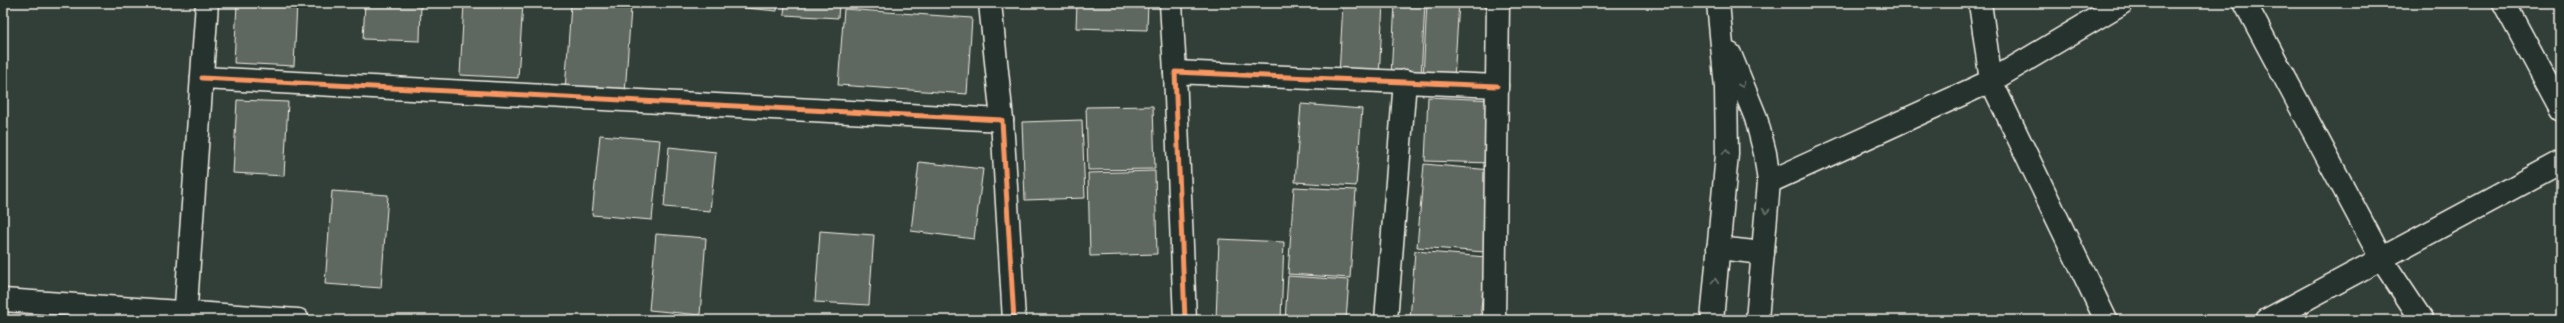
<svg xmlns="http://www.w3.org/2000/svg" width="2564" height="323" font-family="Mynerve,sans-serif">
	<rect width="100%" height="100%" fill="#323e38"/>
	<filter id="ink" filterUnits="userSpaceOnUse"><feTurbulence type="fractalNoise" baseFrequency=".025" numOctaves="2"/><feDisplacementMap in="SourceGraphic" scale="8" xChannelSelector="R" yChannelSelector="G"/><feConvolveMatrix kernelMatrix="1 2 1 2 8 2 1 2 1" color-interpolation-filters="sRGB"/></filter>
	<g filter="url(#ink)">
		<g fill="#5f6861" stroke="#f4f1e8">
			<polygon points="237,3 297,3 294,66 234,63"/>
			<polygon points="365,3 421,3 420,41 363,39"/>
			<polygon points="464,3 523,3 518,78 460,75"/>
			<polygon points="725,3 778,3 777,11 725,6"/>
			<polygon points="785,3 839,3 838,18 784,15"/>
			<polygon points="1077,3 1148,3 1147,30 1076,28"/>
			<polygon points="1343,3 1383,3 1379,78 1339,75"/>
			<polygon points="1395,3 1425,3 1421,77 1391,75"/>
			<polygon points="1427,3 1459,3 1454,79 1423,77"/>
			<polygon points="571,4 631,8 625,94 565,90"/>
			<polygon points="844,9 972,18 967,94 838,85"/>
			<polygon points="1428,97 1495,100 1492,163 1425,161"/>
			<polygon points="237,100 288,102 284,176 233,173"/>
			<polygon points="1301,104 1362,109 1356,186 1295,182"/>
			<polygon points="1153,106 1155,169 1088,170 1086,107"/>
			<polygon points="1082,120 1085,198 1025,200 1022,122"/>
			<polygon points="600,135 660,140 652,220 592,215"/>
			<polygon points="669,147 716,152 710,211 664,207"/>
			<polygon points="919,162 983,169 974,239 911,231"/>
			<polygon points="1424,164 1491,170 1485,252 1417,247"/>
			<polygon points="1155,171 1157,254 1090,256 1088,173"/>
			<polygon points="1294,187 1356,190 1350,278 1288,274"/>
			<polygon points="332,191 388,195 381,288 325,284"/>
			<polygon points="820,231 874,235 869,305 815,302"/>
			<polygon points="656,234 706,238 700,315 649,310"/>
			<polygon points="1219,239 1284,242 1281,320 1216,320"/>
			<polygon points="1415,251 1486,257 1480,320 1410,320"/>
			<polygon points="1288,276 1349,280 1346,320 1285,320"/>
		</g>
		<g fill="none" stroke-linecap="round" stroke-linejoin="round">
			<g stroke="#f4f1e8" stroke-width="25">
				<g id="minor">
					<polyline points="990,3 1002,120"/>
					<polyline points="1171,3 1175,72"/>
					<polyline points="1980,3 1991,81 2106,320"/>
					<polyline points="2245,3 2382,260 2422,320"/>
					<polyline points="2504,3 2561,109"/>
					<polyline points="1730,54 1756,118 1765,153 1769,182 1757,320"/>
					<polyline points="202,78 1002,120 1014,320"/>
					<polyline points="1769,182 1991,81 2122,3"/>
					<polyline points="1718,248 1763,253"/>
					<polyline points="3,300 298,320"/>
					<polyline points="185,320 207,3"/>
					<polyline points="1185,320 1175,72 1497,86"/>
					<polyline points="1386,320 1405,81"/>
					<polyline points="1494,320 1498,3"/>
					<polyline points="1712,320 1727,154 1726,88 1718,3"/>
					<polyline points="2267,320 2561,162"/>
				</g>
			</g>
			<use href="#minor" stroke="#26332d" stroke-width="22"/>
			<g stroke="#26332d" stroke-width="8">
				<g id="cycleway">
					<polyline points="202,78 1002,120 1014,320"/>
					<polyline points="1185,320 1175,72 1497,86"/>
				</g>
			</g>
			<use href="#cycleway" stroke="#f99763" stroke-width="5"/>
		</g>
		<defs><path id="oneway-chevron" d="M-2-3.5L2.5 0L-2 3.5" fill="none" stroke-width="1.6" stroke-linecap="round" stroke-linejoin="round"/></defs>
		<g stroke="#6e766e">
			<use href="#oneway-chevron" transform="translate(1742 85) rotate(68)"/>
			<use href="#oneway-chevron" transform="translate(1726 152) rotate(-89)"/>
			<use href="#oneway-chevron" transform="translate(1766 211) rotate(95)"/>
			<use href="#oneway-chevron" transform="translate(1715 281) rotate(-85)"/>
		</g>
	</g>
	<rect width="2564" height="323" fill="none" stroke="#26332d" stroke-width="16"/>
	<rect x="8" y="8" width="2548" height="307" fill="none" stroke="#f4f1e8" stroke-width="1.5" filter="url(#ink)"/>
</svg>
